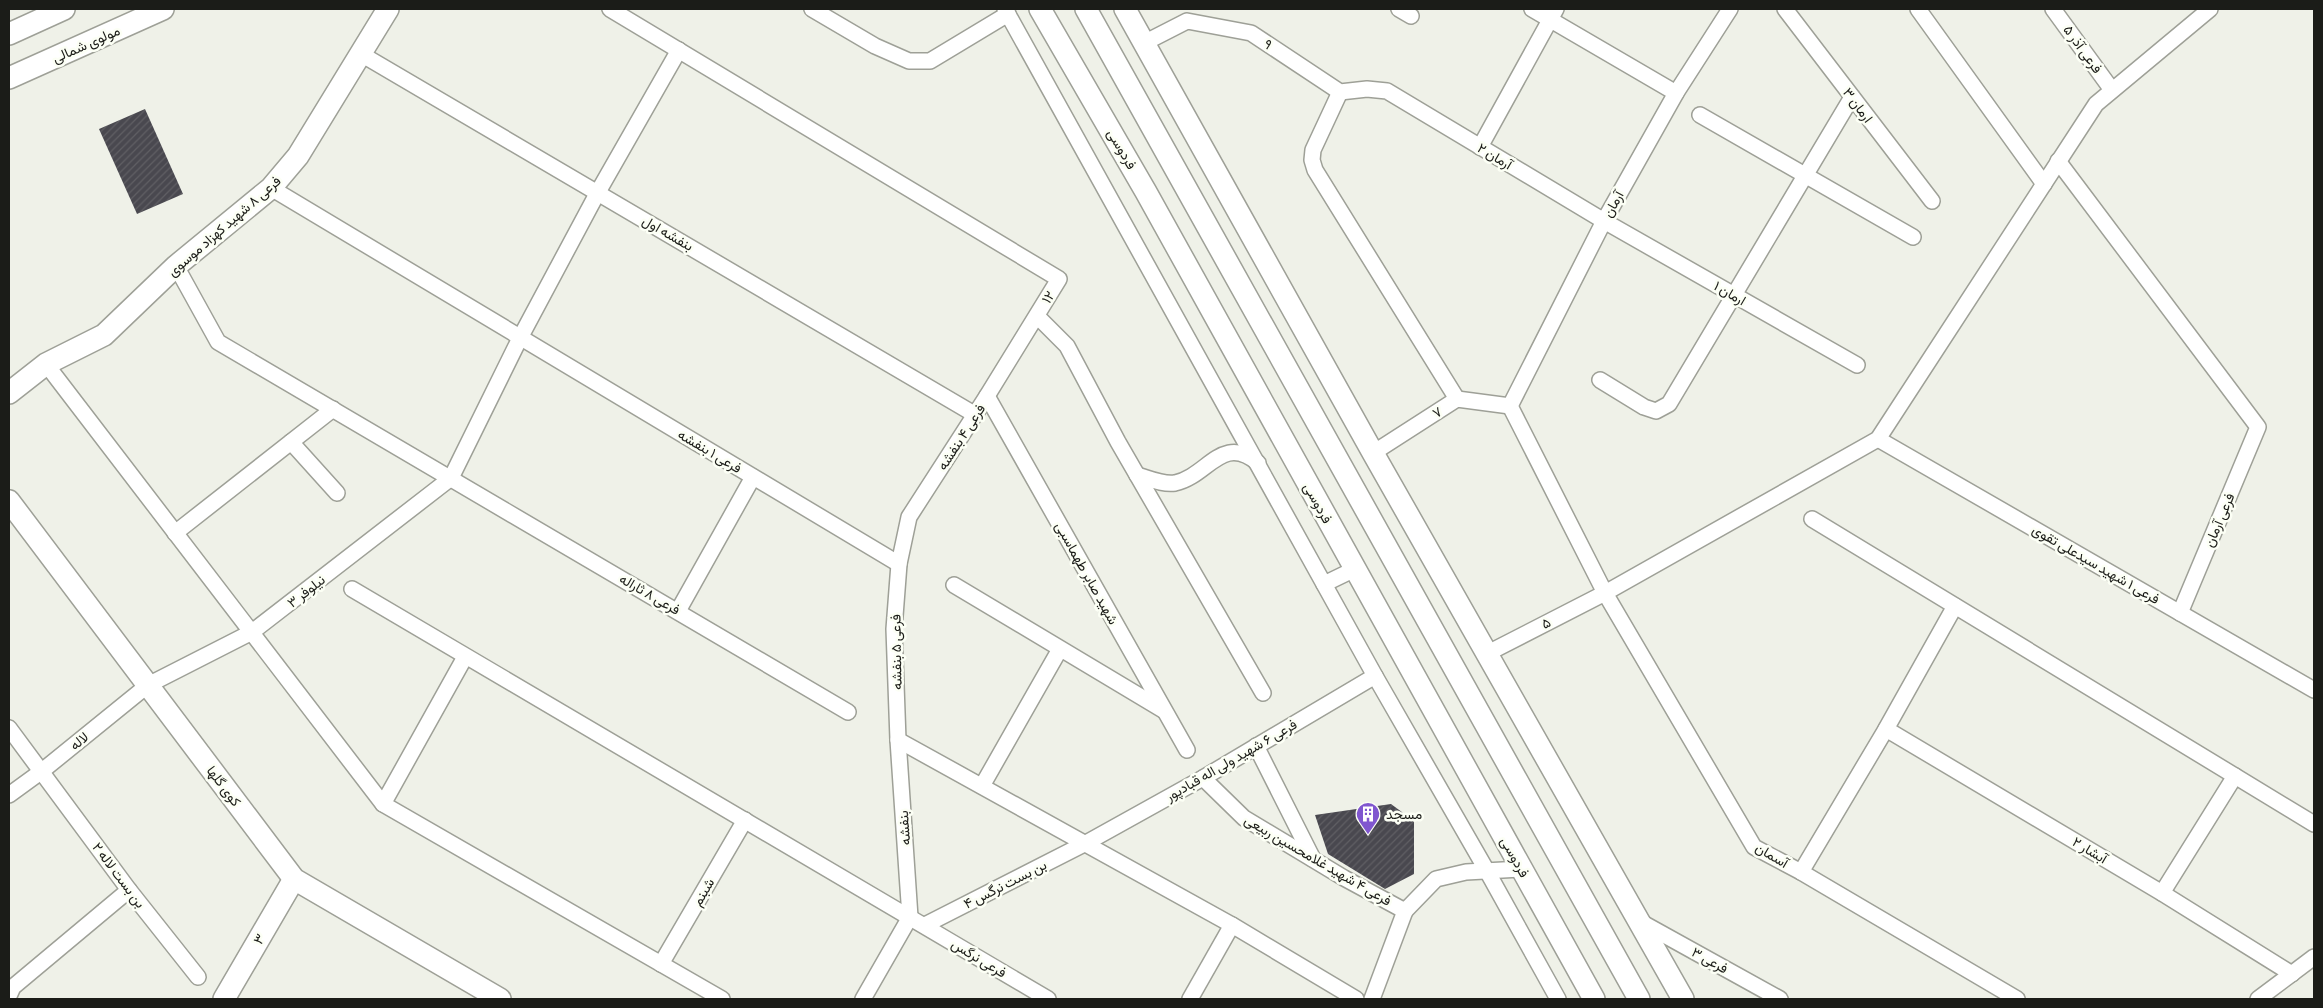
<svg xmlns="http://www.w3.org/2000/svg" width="2323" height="1008" font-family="'Crimson Pro',Vazirmatn,serif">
	<defs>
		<pattern id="building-hatch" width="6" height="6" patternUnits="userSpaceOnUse" patternTransform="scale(1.25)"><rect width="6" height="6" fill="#49484f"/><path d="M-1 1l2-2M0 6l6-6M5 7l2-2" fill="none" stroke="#605f64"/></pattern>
	</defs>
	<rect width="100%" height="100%" fill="#eff1e8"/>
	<g fill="url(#building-hatch)">
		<polygon points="145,109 183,194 137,214 99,129"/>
		<polygon points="1391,804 1414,821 1414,874 1385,889 1328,854 1315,815"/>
	</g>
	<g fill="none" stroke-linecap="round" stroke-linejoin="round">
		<g stroke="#9ea097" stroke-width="18">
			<g id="street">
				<polyline points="610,9 1059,279 987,396 909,517 899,564 894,629 898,740 910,917"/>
				<polyline points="812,9 875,46 909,61 930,61 1008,14"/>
				<polyline points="1005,9 1375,676 1487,871 1558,999"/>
				<polyline points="1399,9 1411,16"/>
				<polyline points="1532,9 1676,93"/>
				<polyline points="1785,9 1932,201"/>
				<polyline points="1918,9 2044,184"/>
				<polyline points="2053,9 2112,90"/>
				<polyline points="1144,43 1187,21 1251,33 1340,92 1367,89 1387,91 1604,221 1857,365"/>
				<polyline points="361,54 974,414"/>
				<polyline points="1340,92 1313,150 1312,160 1315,170 1457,399"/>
				<polyline points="1700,115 1913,237"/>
				<polyline points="1480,147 1556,9"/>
				<polyline points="2058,161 2258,427 2180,613"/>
				<polyline points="271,188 899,564"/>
				<polyline points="176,266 218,342 848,712"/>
				<polyline points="1037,316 1067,346 1118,442 1263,693"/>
				<polyline points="46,364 383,804 722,999"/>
				<polyline points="1600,380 1644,407 1656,411 1669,404 1852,97"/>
				<polyline points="987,396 1187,750"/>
				<polyline points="1510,406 1605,593 1754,847 1801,872 2017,999"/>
				<polyline points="1510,406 1604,221 1676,93 1730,9"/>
				<polyline points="1878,439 2314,690"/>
				<polyline points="291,442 337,493"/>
				<polyline points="1373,453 1457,399 1510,406"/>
				<path d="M1137,475C1148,478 1163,485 1175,483C1208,476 1222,433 1258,463"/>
				<polyline points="1812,519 2314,824"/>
				<polyline points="175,533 333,409"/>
				<polyline points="1324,584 1355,569"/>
				<polyline points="954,585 1163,710"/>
				<polyline points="352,589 1048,999"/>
				<polyline points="678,611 753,477"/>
				<polyline points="1488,653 1605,593 1878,439 2096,104 2210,9"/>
				<polyline points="9,728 129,890 198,977"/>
				<polyline points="1886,729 2162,893 2292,974"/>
				<polyline points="898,740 1232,925 1356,999"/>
				<polyline points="1256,746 1313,859"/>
				<polyline points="1203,778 1244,818 1344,878 1405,911 1436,879 1466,872 1521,869"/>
				<polyline points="982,786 1060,649"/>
				<polyline points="9,795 42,771 148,685 252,632 451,478 520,338 598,192 679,50"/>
				<polyline points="383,804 465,657"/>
				<polyline points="1801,872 1886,729 1955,606"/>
				<polyline points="2162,893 2235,776"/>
				<polyline points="1639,921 1780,999"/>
				<polyline points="925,925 1086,843 1203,778 1375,676"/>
				<polyline points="661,964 745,820"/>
				<polyline points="9,996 13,987 129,890"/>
				<polyline points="863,999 910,917"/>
				<polyline points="1190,999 1232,925"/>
				<polyline points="1372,999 1405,911"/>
				<polyline points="2258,999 2314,957"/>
			</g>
		</g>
		<g stroke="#9ea097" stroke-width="24">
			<g id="secondary">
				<polyline points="1040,9 1146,192 1594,999"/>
				<polyline points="1086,9 1639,999"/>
				<polyline points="1125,9 1373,453 1683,999"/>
				<polyline points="9,34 64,9"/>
				<polyline points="9,78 163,9"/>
				<polyline points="9,393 46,364 104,335 176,266 271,188 298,156 388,9"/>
				<polyline points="9,501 294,879 500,999"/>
				<polyline points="224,999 294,879"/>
			</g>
		</g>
		<use href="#street" stroke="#fff" stroke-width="15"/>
		<use href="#secondary" stroke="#fff" stroke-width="21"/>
	</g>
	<defs>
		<g id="building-pin" transform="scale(1.25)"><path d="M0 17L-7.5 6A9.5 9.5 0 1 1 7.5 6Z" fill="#8056cf" stroke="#fcfff5"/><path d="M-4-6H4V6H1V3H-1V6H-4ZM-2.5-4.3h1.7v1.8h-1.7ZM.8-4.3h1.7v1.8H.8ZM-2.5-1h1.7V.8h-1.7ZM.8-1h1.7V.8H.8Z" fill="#fff"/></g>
	</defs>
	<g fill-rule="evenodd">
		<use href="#building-pin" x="1368" y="814"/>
	</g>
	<g text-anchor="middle" stroke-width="5" stroke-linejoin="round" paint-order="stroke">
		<g font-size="14" fill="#1b1c18" stroke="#fcfff5">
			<text transform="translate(86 44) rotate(-24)" y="5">مولوی شمالی</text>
			<text transform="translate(1268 44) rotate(34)" y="5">۹</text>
			<text transform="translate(2083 49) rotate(54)" y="5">فرعی آذر ۵</text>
			<text transform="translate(1858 105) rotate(53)" y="5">ارمان ۳</text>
			<text transform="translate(1122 149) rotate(60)" y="5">فردوسی</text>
			<text transform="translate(1495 156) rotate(31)" y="5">آرمان ۲</text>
			<text transform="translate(1613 204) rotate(-61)" y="5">آرمان</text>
			<text transform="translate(224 226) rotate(-41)" y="5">فرعی ۸ شهید کهزاد موسوی</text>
			<text transform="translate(668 233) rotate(30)" y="5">بنفشه اول</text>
			<text transform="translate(1730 293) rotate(30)" y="5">ارمان ۱</text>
			<text transform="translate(1048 297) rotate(-59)" y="5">۱۲</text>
			<text transform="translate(1437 412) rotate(-32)" y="5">۷</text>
			<text transform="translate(961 437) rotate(-57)" y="5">فرعی ۴ بنفشه</text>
			<text transform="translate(710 451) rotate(31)" y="5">فرعی ۱ بنفشه</text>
			<text transform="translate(1318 503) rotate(61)" y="5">فردوسی</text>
			<text transform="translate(2219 520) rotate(-67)" y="5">فرعی آرمان</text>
			<text transform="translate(2096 564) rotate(30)" y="5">فرعی ۱ شهید سیدعلی تقوی</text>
			<text transform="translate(1087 573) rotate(61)" y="5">شهید صابر طهماسبی</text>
			<text transform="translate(306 591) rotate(-38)" y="5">نیلوفر ۳</text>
			<text transform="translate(650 594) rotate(30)" y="5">فرعی ۸ ثاراله</text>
			<text transform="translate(1546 623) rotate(-27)" y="5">۵</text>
			<text transform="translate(896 652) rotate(-91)" y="5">فرعی ۵ بنفشه</text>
			<text transform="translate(79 741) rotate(-39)" y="5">لاله</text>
			<text transform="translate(1231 760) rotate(-30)" y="5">فرعی ۶ شهید ولی اله قبادپور</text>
			<text transform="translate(224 786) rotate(53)" y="5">کوی گلها</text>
			<text transform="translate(904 828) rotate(-94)" y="5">بنفشه</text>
			<text transform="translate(2090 850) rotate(31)" y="5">آبشار ۲</text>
			<text transform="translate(1772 855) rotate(31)" y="5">آسمان</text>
			<text transform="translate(1515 857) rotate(61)" y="5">فردوسی</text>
			<text transform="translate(1318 860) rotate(30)" y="5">فرعی ۴ شهید غلامحسین ربیعی</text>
			<text transform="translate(119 875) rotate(53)" y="5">بن بست لاله ۲</text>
			<text transform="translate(1005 884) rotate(-27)" y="5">بن بست نرگس ۴</text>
			<text transform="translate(703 892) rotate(-60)" y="5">شبنم</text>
			<text transform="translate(259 939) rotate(-60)" y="5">۳</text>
			<text transform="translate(979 958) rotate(31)" y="5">فرعی نرگس</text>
			<text transform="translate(1710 960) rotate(29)" y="5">فرعی ۳</text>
		</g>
		<g font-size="14" fill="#1b1c18" stroke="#fcfff5" text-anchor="start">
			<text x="1386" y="819">مسجد</text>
		</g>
	</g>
	<rect width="2323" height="1008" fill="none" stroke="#1b1c18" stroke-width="20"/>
</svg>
